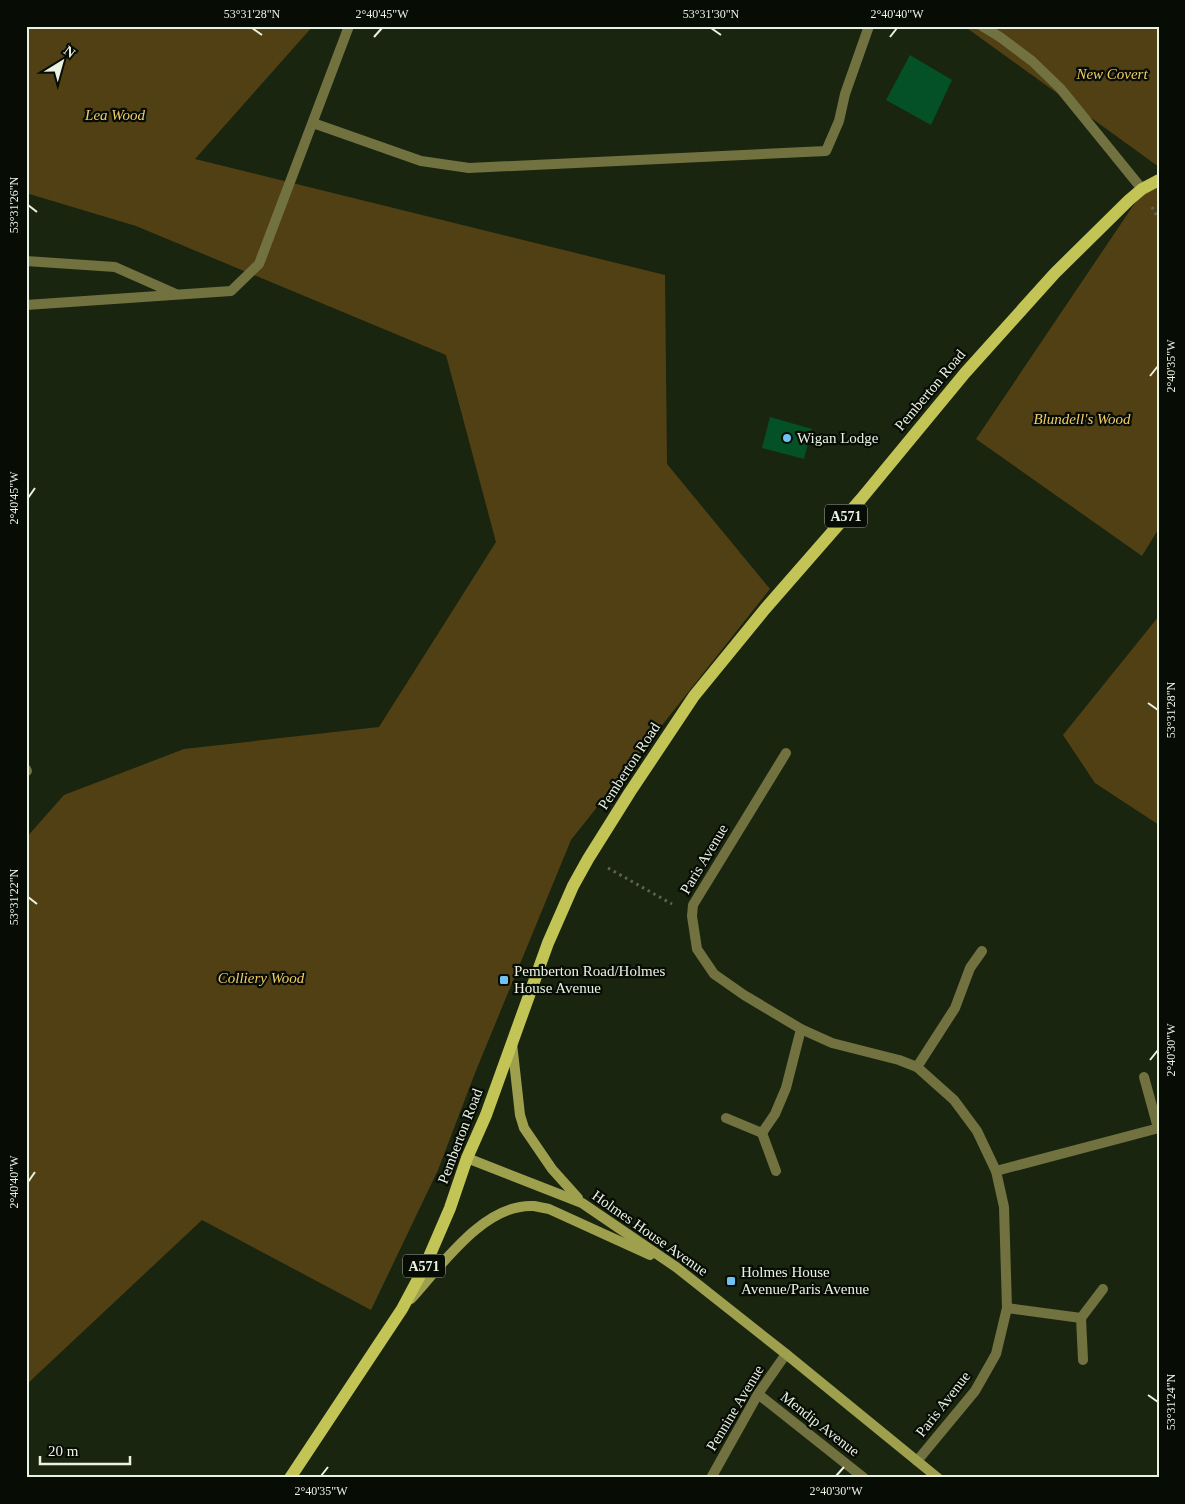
<svg xmlns="http://www.w3.org/2000/svg" width="1185" height="1504" font-family="Georgia,serif">
	<rect width="100%" height="100%" fill="#1a250f"/>
	<g fill="#514014">
		<polygon points="26,26 313,26 195,159 665,275 667,464 770,589 571,840 475,1073 438,1170 371,1310 202,1220 26,1385 26,964 28,952 26,950 26,838 64,795 184,749 379,727 496,542 446,355 136,226 26,193"/>
		<polygon points="964,26 1159,26 1159,167"/>
		<polygon points="1159,187 1159,528 1142,556 976,439 1141,194"/>
		<polygon points="1159,616 1159,825 1095,783 1063,735"/>
	</g>
	<g fill="#045027">
		<polygon points="910,55 952,80 931,125 886,100"/>
		<polygon points="770,417 812,429 804,459 762,448"/>
	</g>
	<g fill="none" stroke-linecap="round" stroke-linejoin="round">
		<g stroke="#5a6450" stroke-width="3" stroke-dasharray="2.5 4" stroke-linecap="butt">
			<polyline points="1152,207 1159,220"/>
			<polyline points="608,868 672,904"/>
		</g>
		<g stroke="#717240" stroke-width="10">
			<polyline points="982,26 1000,37 1032,61 1060,88 1142,189"/>
			<polyline points="313,123 421,161 469,168 826,151 839,121 845,94 869,26"/>
			<polyline points="26,261 115,267 176,294"/>
			<polyline points="26,305 231,291 259,264 349,26"/>
			<polyline points="26,769 27,771"/>
		</g>
		<g stroke="#717240" stroke-width="10">
			<polyline points="786,753 693,905 692,916 697,949 714,974 744,995 801,1029 832,1043 899,1060 917,1067 954,1100 977,1131 996,1171 1004,1207 1007,1308 996,1354 975,1391 917,1461"/>
			<polyline points="917,1067 955,1008 970,968 982,951"/>
			<polyline points="1144,1077 1158,1128"/>
			<polyline points="726,1118 762,1133 776,1171"/>
			<polyline points="762,1133 775,1114 786,1088 801,1029"/>
			<polyline points="996,1171 1159,1128"/>
			<polyline points="1007,1308 1081,1318 1083,1360"/>
			<polyline points="1081,1318 1103,1289"/>
			<polyline points="758,1394 864,1478"/>
			<polyline points="711,1478 758,1394 786,1354"/>
		</g>
		<g stroke="#9fa04e" stroke-width="10">
			<polyline points="512,1043 520,1115 524,1128 552,1169 578,1198"/>
			<polyline points="467,1158 582,1203 676,1267 786,1354 938,1478"/>
			<path d="M411,1299C441,1266 484,1203 534,1206C539,1207 544,1208 549,1209L650,1255"/>
		</g>
		<polyline stroke="#c3c456" stroke-width="12" points="290,1478 402,1309 425,1266 450,1208 467,1158 486,1115 548,943 573,886 588,859 630,792 694,696 765,609 861,499 965,373 1055,273 1129,200 1142,189 1159,180"/>
	</g>
	<path fill="none" stroke="#eaf2e4" stroke-width="2" d="M252,28L262,35M711,28L721,35M374,37L382,28M890,37L897,28M28,205L37,212M1150,376L1158,366M28,498L35,488M1148,703L1158,710M28,897L37,904M1150,1060L1158,1050M28,1182L35,1172M1148,1395L1158,1402M321,1476L328,1467M836,1476L844,1467"/>
	<g fill="#70c2f4" stroke="#070c04" stroke-width="2">
		<circle cx="787" cy="438" r="5"/>
		<rect x="499" y="975" width="10" height="10" rx="2.5"/>
		<rect x="726" y="1276" width="10" height="10" rx="2.5"/>
	</g>
	<g text-anchor="middle" stroke-width="4.5" stroke-linejoin="round" paint-order="stroke">
		<g fill="#070c04" stroke="#a6ada1" stroke-width="1">
			<rect x="825" y="504.5" width="42" height="23" rx="4"/>
			<rect x="403" y="1254.5" width="42" height="23" rx="4"/>
		</g>
		<g font-size="14" font-weight="bold" fill="#eaf2e4">
			<text x="846" y="521">A571</text>
			<text x="424" y="1271">A571</text>
		</g>
		<g font-size="15" font-style="italic" fill="#f3cc68" stroke="#070c04">
			<text x="1112" y="79">New Covert</text>
			<text x="115" y="120">Lea Wood</text>
			<text x="1082" y="424">Blundell's Wood</text>
			<text x="261" y="983">Colliery Wood</text>
		</g>
		<g font-size="15" fill="#eaf2e4" stroke="#070c04">
			<text transform="translate(930 390) rotate(-50)" y="5">Pemberton Road</text>
			<text transform="translate(629 766) rotate(-57)" y="5">Pemberton Road</text>
			<text transform="translate(704 859) rotate(-59)" y="5">Paris Avenue</text>
			<text transform="translate(460 1136) rotate(-69)" y="5">Pemberton Road</text>
			<text transform="translate(650 1233) rotate(35)" y="5">Holmes House Avenue</text>
			<text transform="translate(943 1404) rotate(-52)" y="5">Paris Avenue</text>
			<text transform="translate(735 1408) rotate(-59)" y="5">Pennine Avenue</text>
			<text transform="translate(820 1424) rotate(38)" y="5">Mendip Avenue</text>
		</g>
		<g font-size="15" fill="#eaf2e4" stroke="#070c04" text-anchor="start">
			<text x="797" y="443">Wigan Lodge</text>
			<text x="514" y="976">Pemberton Road/Holmes<tspan x="514" dy="17">House Avenue</tspan></text>
			<text x="741" y="1277">Holmes House<tspan x="741" dy="17">Avenue/Paris Avenue</tspan></text>
		</g>
	</g>
	<rect width="1185" height="1504" fill="none" stroke="#070c04" stroke-width="55"/>
	<g transform="translate(62 62) rotate(37)" stroke="#070c04" stroke-width="4" paint-order="stroke">
	<path d="M0-4L9 19L0 12L-9 19Z" fill="#eaf2e4"/>
	<text y="-8" font-size="14" font-weight="bold" text-anchor="middle" fill="#eaf2e4">N</text>
	</g>
	<path d="M40 1456v8h90v-8" fill="none" stroke="#eaf2e4" stroke-width="2.5"/>
	<text x="48" y="1456" font-size="15" fill="#eaf2e4" stroke="#070c04" stroke-width="4" paint-order="stroke">20 m</text>
	<rect x="28" y="28" width="1130" height="1448" fill="none" stroke="#eaf2e4" stroke-width="2"/>
	<g font-size="12" text-anchor="middle" fill="#eaf2e4">
		<text x="252" y="18">53°31'28"N</text>
		<text x="382" y="18">2°40'45"W</text>
		<text x="711" y="18">53°31'30"N</text>
		<text x="897" y="18">2°40'40"W</text>
		<text transform="translate(14 205) rotate(-90)" y="4">53°31'26"N</text>
		<text transform="translate(1171 366) rotate(-90)" y="4">2°40'35"W</text>
		<text transform="translate(14 498) rotate(-90)" y="4">2°40'45"W</text>
		<text transform="translate(1171 710) rotate(-90)" y="4">53°31'28"N</text>
		<text transform="translate(14 897) rotate(-90)" y="4">53°31'22"N</text>
		<text transform="translate(1171 1050) rotate(-90)" y="4">2°40'30"W</text>
		<text transform="translate(14 1182) rotate(-90)" y="4">2°40'40"W</text>
		<text transform="translate(1171 1402) rotate(-90)" y="4">53°31'24"N</text>
		<text x="321" y="1495">2°40'35"W</text>
		<text x="836" y="1495">2°40'30"W</text>
	</g>
</svg>
